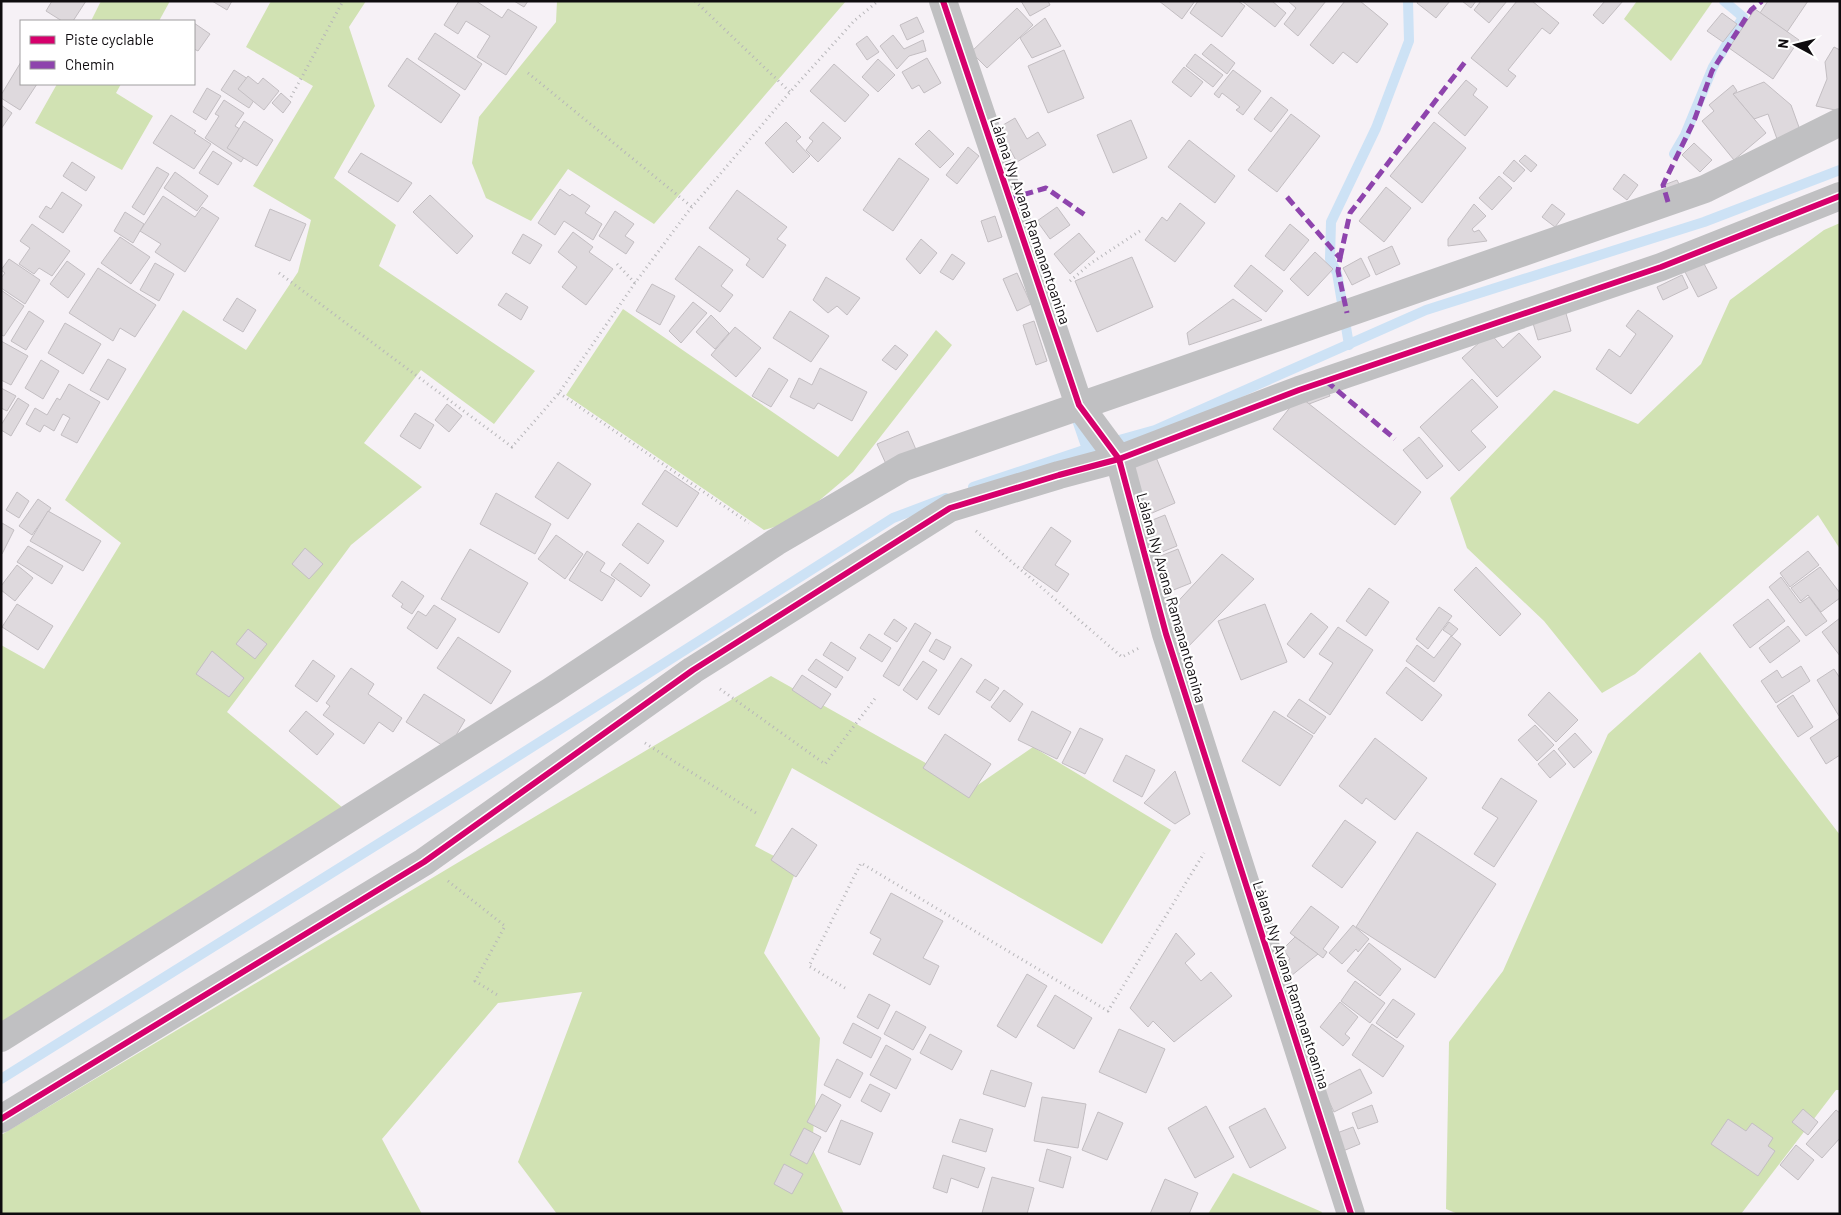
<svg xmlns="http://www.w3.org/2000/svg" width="1841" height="1215" font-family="Barlow,sans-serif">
	<rect width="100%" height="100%" fill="#f6f1f6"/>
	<g fill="#d1e2b3">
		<polygon points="101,1 170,1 159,21 91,21"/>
		<polygon points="271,1 366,1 349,27 375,106 334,178 396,225 379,266 535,371 494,424 421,370 364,443 422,487 351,545 227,712 343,808 1,1026 1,645 44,669 121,543 65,500 183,310 246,350 298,272 311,220 253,186 313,86 246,47"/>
		<polygon points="557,1 846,1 654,224 568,169 531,221 486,198 472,163 479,117 556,22"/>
		<polygon points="1637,1 1713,1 1671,61 1624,19"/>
		<polygon points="57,84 121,84 116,93 153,116 122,170 35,123"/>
		<polygon points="1840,223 1840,549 1818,515 1635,674 1602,693 1544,621 1467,548 1450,498 1554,390 1638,424 1701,364 1730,300 1824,230"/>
		<polygon points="623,309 838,457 936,330 952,345 853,472 795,521 764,530 566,395"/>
		<polygon points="1700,652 1840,835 1840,1090 1836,1090 1741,1214 1458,1214 1446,1209 1449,1042 1503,971 1608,734"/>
		<polygon points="771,676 972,789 1033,747 1171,830 1102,944 792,768 755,846 797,868 764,953 820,1038 812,1148 844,1214 557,1214 518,1162 582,992 498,1003 382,1139 422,1214 1,1214 1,1135"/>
		<polygon points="1233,1173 1322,1212 1321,1214 1208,1214"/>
	</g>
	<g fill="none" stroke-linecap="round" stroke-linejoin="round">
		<g stroke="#cde2f5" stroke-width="10">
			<polyline points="1674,154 1685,135 1713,67 1743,17 1724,1"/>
			<polyline points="1349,345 1337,273 1330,259 1331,222 1376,128 1409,41 1408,1"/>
			<polyline points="1076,417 1087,449"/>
			<polyline points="973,487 1087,449 1155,430 1426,310 1704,222 1840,170"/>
			<polyline points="1,1079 447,801 893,518 946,498"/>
		</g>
	</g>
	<g fill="#ded9dd" stroke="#c3bec2">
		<polygon points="52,1 86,1 73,21 62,21 46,11"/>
		<polygon points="212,1 232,1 227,10"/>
		<polygon points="459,1 476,1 502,18 508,9 537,27 506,75 477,57 490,36 466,21 458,34 444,25"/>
		<polygon points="514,1 528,1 524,7"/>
		<polygon points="1021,1 1048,1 1050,5 1030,16"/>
		<polygon points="1159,1 1195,1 1182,19"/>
		<polygon points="1198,1 1238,1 1245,6 1222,37 1190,13"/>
		<polygon points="1242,1 1272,1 1286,13 1275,27"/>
		<polygon points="1288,1 1326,1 1298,36 1284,24 1296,8"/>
		<polygon points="1345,1 1360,1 1388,24 1357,63 1343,52 1333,64 1310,45"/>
		<polygon points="1418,1 1450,1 1436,18 1417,3"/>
		<polygon points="1462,1 1476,1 1471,8"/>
		<polygon points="1481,1 1507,1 1489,23 1474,10"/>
		<polygon points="1517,1 1532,1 1559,23 1550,34 1542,28 1508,70 1516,76 1507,87 1471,58"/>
		<polygon points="1605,1 1623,1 1603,24 1593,15"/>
		<polygon points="1768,1 1808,1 1787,32 1760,13"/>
		<polygon points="1017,8 1033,25 987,68 971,52"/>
		<polygon points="1755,9 1799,40 1773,79 1729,48"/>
		<polygon points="1722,13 1737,24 1723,42 1707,31"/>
		<polygon points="917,17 924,32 907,40 900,25"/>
		<polygon points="1045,18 1061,46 1032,58 1020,38"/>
		<polygon points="194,23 210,34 198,51 194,49"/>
		<polygon points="435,33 482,64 465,90 418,59"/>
		<polygon points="893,35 904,49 923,40 926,51 909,56 897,69 880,46"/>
		<polygon points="867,36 879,52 867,60 856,44"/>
		<polygon points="1211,44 1235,63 1227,74 1202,54"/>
		<polygon points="1834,47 1840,50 1840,111 1816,106 1827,79 1825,62"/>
		<polygon points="1064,50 1084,98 1048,113 1028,66"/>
		<polygon points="1195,54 1223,75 1213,87 1186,66"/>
		<polygon points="407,58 460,95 441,123 388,86"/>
		<polygon points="927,58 941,83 924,93 919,85 912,89 902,72"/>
		<polygon points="878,59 895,75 878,92 862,77"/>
		<polygon points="21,62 21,84 37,84 20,110 1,98 1,95"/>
		<polygon points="834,64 869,95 845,122 810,91"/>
		<polygon points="1184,67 1203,82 1191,97 1172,82"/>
		<polygon points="234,70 262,88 249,108 221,90"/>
		<polygon points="1233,70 1261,91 1243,115 1236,110 1240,107 1222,93 1219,98 1214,94"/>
		<polygon points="248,76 258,84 263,78 279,91 264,110 238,89"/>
		<polygon points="1466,80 1477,89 1473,95 1488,107 1465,136 1438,113"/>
		<polygon points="1764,82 1791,105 1800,130 1777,139 1768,114 1754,119 1733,94"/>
		<polygon points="1733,85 1737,91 1733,94 1766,133 1734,160 1702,121 1714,111 1709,105"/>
		<polygon points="207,88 221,96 206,120 193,112"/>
		<polygon points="281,93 291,102 283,113 272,103"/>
		<polygon points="1271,97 1288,110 1271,132 1254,119"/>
		<polygon points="224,100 244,113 235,126 256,139 241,162 205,138 219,116 215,114"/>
		<polygon points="1,105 12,113 1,129"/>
		<polygon points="1291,114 1320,136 1277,192 1248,170"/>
		<polygon points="171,115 196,131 194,133 211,144 194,169 153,143"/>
		<polygon points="1015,118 1027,139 1038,132 1046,145 1017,162 998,128"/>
		<polygon points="1131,120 1147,158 1113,173 1097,135"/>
		<polygon points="244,121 273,140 257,166 227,148"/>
		<polygon points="786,122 801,137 796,141 810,156 793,173 765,143"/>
		<polygon points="823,122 841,138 818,162 806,150 813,141 809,138"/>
		<polygon points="1434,122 1466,148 1422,203 1390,176"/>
		<polygon points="929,130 954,154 940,168 915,144"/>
		<polygon points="1189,140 1235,176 1215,203 1168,167"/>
		<polygon points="1694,143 1712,160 1700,172 1682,155"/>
		<polygon points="968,147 979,156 957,184 946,175"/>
		<polygon points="213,151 232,163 218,185 199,173"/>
		<polygon points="361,153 412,183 398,202 348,172"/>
		<polygon points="1525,155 1537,165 1531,172 1519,161"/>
		<polygon points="899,158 929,179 893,231 863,210"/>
		<polygon points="1514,160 1525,170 1514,182 1503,173"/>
		<polygon points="72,162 95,177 86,191 63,176"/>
		<polygon points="157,167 169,174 144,215 132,207"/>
		<polygon points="175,172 208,196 197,211 164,188"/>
		<polygon points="1624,174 1638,185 1627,200 1613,189"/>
		<polygon points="1499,176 1512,188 1492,210 1479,198"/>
		<polygon points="1677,180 1682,190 1670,196 1664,185"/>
		<polygon points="1386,187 1411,208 1384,242 1359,221"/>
		<polygon points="560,189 570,196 572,194 590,206 585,213 602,224 593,240 564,221 555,235 538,223"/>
		<polygon points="737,190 787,227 777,239 786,245 763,278 746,265 750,259 709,228"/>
		<polygon points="62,192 82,205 63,233 39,217 46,206 51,209"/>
		<polygon points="430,195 473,236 457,254 413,212"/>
		<polygon points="163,196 195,217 202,207 219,218 185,272 155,252 161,244 140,231"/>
		<polygon points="1180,203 1205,223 1175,262 1145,240 1162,217 1167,221"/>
		<polygon points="1474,204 1486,216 1472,229 1474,232 1479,230 1487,241 1448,246 1448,239"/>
		<polygon points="1552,204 1565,214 1555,227 1542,217"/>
		<polygon points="1057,207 1070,225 1050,239 1037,221"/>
		<polygon points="270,209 306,224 290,261 255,246"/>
		<polygon points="615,211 634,224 625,236 634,242 626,254 599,236"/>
		<polygon points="125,212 144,224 133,243 114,231"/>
		<polygon points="995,216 1002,237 988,242 981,221"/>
		<polygon points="32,224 70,251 52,276 39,268 34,274 19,264 30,248 20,241"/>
		<polygon points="1290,224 1309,240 1284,271 1265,256"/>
		<polygon points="573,232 593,247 589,252 613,269 586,305 562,287 577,267 558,252"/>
		<polygon points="1079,233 1095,252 1070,274 1054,254"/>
		<polygon points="523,234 542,245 530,264 512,253"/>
		<polygon points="120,237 150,257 131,284 101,263"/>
		<polygon points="921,239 937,253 920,274 906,259"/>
		<polygon points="699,246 733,270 721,286 733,295 720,312 675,279"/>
		<polygon points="1392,246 1400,264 1376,275 1368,257"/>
		<polygon points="1315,252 1333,269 1308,296 1290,279"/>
		<polygon points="952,254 965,263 953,280 940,272"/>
		<polygon points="1132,257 1153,307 1097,332 1075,281"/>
		<polygon points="1361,258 1370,276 1352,285 1343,268"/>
		<polygon points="9,259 40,280 25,304 1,288 1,278 5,273 1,270"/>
		<polygon points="1702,260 1717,288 1698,297 1684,270"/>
		<polygon points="67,261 85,274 68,298 50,284"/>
		<polygon points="155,263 174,274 159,301 140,290"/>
		<polygon points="1251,265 1283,291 1266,312 1234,286"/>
		<polygon points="98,268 156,305 135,337 120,328 113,341 69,313"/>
		<polygon points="1017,273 1031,304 1017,311 1003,279"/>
		<polygon points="1682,275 1688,288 1663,300 1657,287"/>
		<polygon points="826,277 860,298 847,315 837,306 828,313 813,300"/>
		<polygon points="652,284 675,296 660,325 636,311"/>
		<polygon points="1,290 24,306 4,336 1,335"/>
		<polygon points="506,293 528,307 521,320 498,305"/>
		<polygon points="237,298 256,310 243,332 223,320"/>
		<polygon points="1233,299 1262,320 1189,345 1187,333"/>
		<polygon points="693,302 707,313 681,343 669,331"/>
		<polygon points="1565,310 1571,331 1538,340 1532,320"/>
		<polygon points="1638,310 1673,336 1631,394 1596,369 1609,349 1620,357 1636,334 1626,326"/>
		<polygon points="29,311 44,321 26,350 11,341"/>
		<polygon points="790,311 829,336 811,362 773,338"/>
		<polygon points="711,315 729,333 715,349 696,332"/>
		<polygon points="1034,321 1047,361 1036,365 1023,325"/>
		<polygon points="65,323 101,344 83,374 48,353"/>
		<polygon points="735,327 761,348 736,377 711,355"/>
		<polygon points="1490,333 1503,348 1519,333 1541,357 1497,397 1462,358"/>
		<polygon points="1,341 28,356 11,385 1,380"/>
		<polygon points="895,345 908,355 896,370 882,360"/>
		<polygon points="108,359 126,369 108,400 90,390"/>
		<polygon points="41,360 59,371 43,399 25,388"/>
		<polygon points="769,368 788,380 771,407 752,396"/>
		<polygon points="820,368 867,392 852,421 818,403 814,409 790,397 799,378 812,385"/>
		<polygon points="1472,379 1498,407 1471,431 1486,447 1459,471 1420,427"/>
		<polygon points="69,384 100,402 77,443 61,435 70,418 63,414 54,431 44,425 40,432 26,424 35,408 47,415 57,398 60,400"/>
		<polygon points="1326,387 1330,396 1309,404 1299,396"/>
		<polygon points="1,388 16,396 7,411 1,408"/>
		<polygon points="1299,396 1421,492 1395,525 1273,429"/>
		<polygon points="18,398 29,405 11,436 1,430 1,425"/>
		<polygon points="447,404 462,416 449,432 435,420"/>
		<polygon points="415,413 434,425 420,449 400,436"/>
		<polygon points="908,431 917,452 886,464 877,444"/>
		<polygon points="1419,437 1443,466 1427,479 1403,450"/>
		<polygon points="1153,450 1175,503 1143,517 1121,463"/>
		<polygon points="558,462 591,484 568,519 535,497"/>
		<polygon points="665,470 699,493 677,527 642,504"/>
		<polygon points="17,492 29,501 19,518 6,510"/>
		<polygon points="496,493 551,524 535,554 480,524"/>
		<polygon points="38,499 51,508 32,535 19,526"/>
		<polygon points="48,511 101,541 83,571 30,541"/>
		<polygon points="1165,515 1177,546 1157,554 1145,523"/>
		<polygon points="2,523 14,530 2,554 1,554"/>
		<polygon points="638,523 664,541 648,564 622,545"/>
		<polygon points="1051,527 1071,541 1055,565 1069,574 1057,592 1023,568"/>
		<polygon points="556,535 583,554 565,579 538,559"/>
		<polygon points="28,546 63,566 52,584 17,562"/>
		<polygon points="305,548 323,564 309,579 292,564"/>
		<polygon points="470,549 528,583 499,633 441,599"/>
		<polygon points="1178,549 1191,583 1171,591 1158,557"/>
		<polygon points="587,551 605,563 600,571 615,580 602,601 569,580"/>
		<polygon points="1808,551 1819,565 1790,587 1780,573"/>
		<polygon points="1222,554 1254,579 1184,651 1170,610"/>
		<polygon points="620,563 650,585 641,597 611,575"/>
		<polygon points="17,565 33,578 15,601 1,590 1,586"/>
		<polygon points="1476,567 1521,614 1500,636 1454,590"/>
		<polygon points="1820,567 1840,593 1840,598 1821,612 1808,595 1801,601 1791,588"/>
		<polygon points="1781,577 1800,603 1809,597 1827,621 1806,636 1769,587"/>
		<polygon points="402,581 424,596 412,614 401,607 403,604 392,596"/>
		<polygon points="1369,588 1389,602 1366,636 1346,621"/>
		<polygon points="1768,599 1785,621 1750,648 1733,625"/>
		<polygon points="17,604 53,626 38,650 2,627"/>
		<polygon points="1265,604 1287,662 1241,680 1218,621"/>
		<polygon points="434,605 456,619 437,649 407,628 418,611 426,616"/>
		<polygon points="1439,607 1452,616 1428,649 1416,639"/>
		<polygon points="1311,613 1328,627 1304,658 1287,644"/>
		<polygon points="1840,618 1840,656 1822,632"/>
		<polygon points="894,619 907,628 897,642 884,634"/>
		<polygon points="1449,622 1458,629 1452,636 1443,630"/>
		<polygon points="915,623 931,633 899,686 883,676"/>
		<polygon points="1788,626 1800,641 1770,663 1759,648"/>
		<polygon points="1338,627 1373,650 1330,715 1309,700 1333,663 1319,654"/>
		<polygon points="248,629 267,644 255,659 236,644"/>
		<polygon points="869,634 891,648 882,662 860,648"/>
		<polygon points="1451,636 1461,644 1434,682 1406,661 1417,645 1434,658"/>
		<polygon points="458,637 511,671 491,704 437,668"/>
		<polygon points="936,639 951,647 944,660 929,651"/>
		<polygon points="831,642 856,658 848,671 823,655"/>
		<polygon points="212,651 244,678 229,697 196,674"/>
		<polygon points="961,658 972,665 939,715 928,708"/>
		<polygon points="816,659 843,677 836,688 808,670"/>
		<polygon points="313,660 335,676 317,702 295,686"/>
		<polygon points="923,661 937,670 917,700 903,690"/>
		<polygon points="1801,666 1810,681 1776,703 1761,681 1777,670 1782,678"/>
		<polygon points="1406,667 1442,695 1422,721 1386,693"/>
		<polygon points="351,668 374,684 368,694 402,718 393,732 379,722 364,744 323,715 330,706 326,703"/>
		<polygon points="1834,669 1840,678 1839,716 1817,680"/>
		<polygon points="802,675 831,694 821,709 792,690"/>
		<polygon points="985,679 999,688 990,701 976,692"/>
		<polygon points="1004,690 1023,704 1010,722 991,707"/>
		<polygon points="1549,692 1578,720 1556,742 1528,715"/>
		<polygon points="424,694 465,720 448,749 406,722"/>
		<polygon points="1793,695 1813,727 1798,737 1777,706"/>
		<polygon points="1299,699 1326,717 1314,734 1287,716"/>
		<polygon points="306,711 334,734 317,755 289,731"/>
		<polygon points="1032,711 1071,732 1057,759 1018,740"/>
		<polygon points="1274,711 1313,736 1280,786 1242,761"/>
		<polygon points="1840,718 1840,755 1826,764 1810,738"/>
		<polygon points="1535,725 1554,745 1537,761 1518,740"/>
		<polygon points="1080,728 1103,739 1085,774 1062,763"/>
		<polygon points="1575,733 1592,752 1574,768 1558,749"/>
		<polygon points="945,734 991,764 969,798 923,768"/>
		<polygon points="1375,738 1427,778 1395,820 1366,798 1362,804 1339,786"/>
		<polygon points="1554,750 1566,764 1550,778 1538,764"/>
		<polygon points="1126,755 1155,770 1142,797 1113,781"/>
		<polygon points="1175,771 1190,814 1175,824 1144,803"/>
		<polygon points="1501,778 1537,801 1494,867 1474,854 1498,818 1482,808"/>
		<polygon points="1345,820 1376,842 1342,888 1312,866"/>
		<polygon points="792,828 817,845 796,877 771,860"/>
		<polygon points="1417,832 1496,884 1435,978 1356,927"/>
		<polygon points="891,893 943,921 923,958 939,966 930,985 873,954 881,939 870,933"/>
		<polygon points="1311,906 1339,927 1323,949 1327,952 1323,958 1290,933"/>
		<polygon points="1353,925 1369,939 1358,952 1356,949 1342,964 1329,953"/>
		<polygon points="1176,933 1195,954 1185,963 1201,981 1211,972 1232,996 1174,1042 1153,1021 1148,1027 1130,1008"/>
		<polygon points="1295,937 1318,954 1286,980 1279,967 1290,959 1283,949"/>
		<polygon points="1369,943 1401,969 1380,996 1347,971"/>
		<polygon points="1027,974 1047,986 1016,1038 997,1026"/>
		<polygon points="1355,981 1385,1003 1370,1023 1341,1001"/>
		<polygon points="869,994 890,1005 878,1029 857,1017"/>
		<polygon points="1055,995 1092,1018 1074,1049 1037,1026"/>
		<polygon points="1393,999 1415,1014 1397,1038 1376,1023"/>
		<polygon points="1340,1002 1358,1017 1345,1034 1350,1038 1343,1046 1320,1027"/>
		<polygon points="896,1011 926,1027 913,1050 884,1034"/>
		<polygon points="853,1023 881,1038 871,1058 843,1043"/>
		<polygon points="1372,1024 1404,1046 1383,1077 1352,1055"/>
		<polygon points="1119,1029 1165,1049 1146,1093 1099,1072"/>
		<polygon points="930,1034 962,1051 952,1070 920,1053"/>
		<polygon points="886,1045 911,1059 896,1089 870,1075"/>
		<polygon points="837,1059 863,1073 850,1098 824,1085"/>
		<polygon points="1360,1069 1372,1093 1334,1112 1323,1088"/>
		<polygon points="991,1070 1032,1083 1025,1107 983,1094"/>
		<polygon points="870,1084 890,1094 881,1112 861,1101"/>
		<polygon points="822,1094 841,1105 826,1132 807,1122"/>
		<polygon points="1042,1097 1086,1104 1078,1148 1034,1141"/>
		<polygon points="1372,1105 1378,1122 1358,1129 1352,1113"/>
		<polygon points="1206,1106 1234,1157 1195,1178 1168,1128"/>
		<polygon points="1265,1108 1286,1148 1250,1168 1229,1127"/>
		<polygon points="1803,1109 1818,1122 1808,1135 1792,1122"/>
		<polygon points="1836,1110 1840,1113 1840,1138 1822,1158 1806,1144"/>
		<polygon points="1098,1112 1123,1123 1107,1160 1082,1150"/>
		<polygon points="960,1119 993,1129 986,1152 952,1142"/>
		<polygon points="1728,1119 1746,1131 1752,1123 1773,1138 1768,1146 1775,1151 1758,1176 1711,1144"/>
		<polygon points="841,1120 873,1133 860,1165 828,1152"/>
		<polygon points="1353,1127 1360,1144 1343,1151 1337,1133"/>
		<polygon points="804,1128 821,1137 807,1164 790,1155"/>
		<polygon points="1796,1145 1814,1160 1798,1180 1780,1165"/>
		<polygon points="1047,1149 1071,1157 1063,1188 1039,1181"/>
		<polygon points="943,1155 985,1168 978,1188 951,1178 947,1193 933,1188"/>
		<polygon points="784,1164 803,1174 792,1194 774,1184"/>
		<polygon points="992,1177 1034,1188 1027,1214 982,1213"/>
		<polygon points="1165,1179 1198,1193 1189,1214 1150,1214"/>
	</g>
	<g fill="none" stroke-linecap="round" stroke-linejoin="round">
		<g stroke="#b7b6b9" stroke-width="3" stroke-dasharray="1 4" stroke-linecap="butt">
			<polyline points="695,1 790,92"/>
			<polyline points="528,73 692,207"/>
			<polyline points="291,97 343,1"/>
			<polyline points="617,264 635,283"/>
			<polyline points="279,273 512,447 559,393 635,283 687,213 790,92 854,21 878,1"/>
			<polyline points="1070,281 1091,263 1143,229"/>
			<polyline points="559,393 749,523"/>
			<polyline points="976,531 1122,657 1139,648"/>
			<polyline points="720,689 825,764 877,696"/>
			<polyline points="645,743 756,813"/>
			<polyline points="448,881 505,926 475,981 499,996"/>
			<polyline points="845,988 809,966 861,863 1108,1011 1204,853"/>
		</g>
		<g stroke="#c0c0c2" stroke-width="28">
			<polyline points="943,1 1079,405 1119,459 1166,634 1351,1214"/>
			<polyline points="1,1038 551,691 776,542 904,467 1705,189 1840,122"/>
			<polyline points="1,1119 424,862 693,670 950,508 1059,475 1119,459 1299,390 1661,267 1840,196"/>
		</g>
		<g stroke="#8e44ad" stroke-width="5" stroke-dasharray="10 5" stroke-linecap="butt">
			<polyline points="1287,197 1340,258 1338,271 1347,313"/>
			<polyline points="1009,199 1046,188 1085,215"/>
			<polyline points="1668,202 1663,185 1694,121 1712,71 1751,10 1762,1"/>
			<polyline points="1340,258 1350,213 1465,62"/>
			<polyline points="1326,381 1395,439"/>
		</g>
		<g stroke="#fff" stroke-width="9">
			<g id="cycleway">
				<polyline points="943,1 1079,405 1119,459 1166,634 1351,1214"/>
				<polyline points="1,1119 424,862 693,670 950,508 1059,475 1119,459 1299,390 1661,267 1840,196"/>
			</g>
		</g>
		<use href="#cycleway" stroke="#d6006c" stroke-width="6"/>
	</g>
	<g text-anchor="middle" stroke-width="4.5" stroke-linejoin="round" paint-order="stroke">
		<g font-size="15" fill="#0f0c0f" stroke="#fff">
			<text transform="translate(1030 221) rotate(71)" y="5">Làlana Ny Avana Ramanantoanina</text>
			<text transform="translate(1171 598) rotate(74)" y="5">Làlana Ny Avana Ramanantoanina</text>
			<text transform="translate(1291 985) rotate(72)" y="5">Làlana Ny Avana Ramanantoanina</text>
		</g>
	</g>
	<rect width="1841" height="1215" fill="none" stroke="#0f0c0f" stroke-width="5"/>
	<rect x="20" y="20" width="175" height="65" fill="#ffffff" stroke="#9f9e9f"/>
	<rect x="30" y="36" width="25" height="8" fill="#d6006c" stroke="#9f9e9f"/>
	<text x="65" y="45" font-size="15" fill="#0f0c0f">Piste cyclable</text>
	<rect x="30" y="61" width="25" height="8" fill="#8e44ad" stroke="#9f9e9f"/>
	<text x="65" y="70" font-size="15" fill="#0f0c0f">Chemin</text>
	<g transform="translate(1796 45) rotate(277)" stroke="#ffffff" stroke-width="4" paint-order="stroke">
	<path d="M0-4L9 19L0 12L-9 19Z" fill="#0f0c0f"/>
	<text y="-8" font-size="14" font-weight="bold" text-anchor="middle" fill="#0f0c0f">N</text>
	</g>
</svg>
